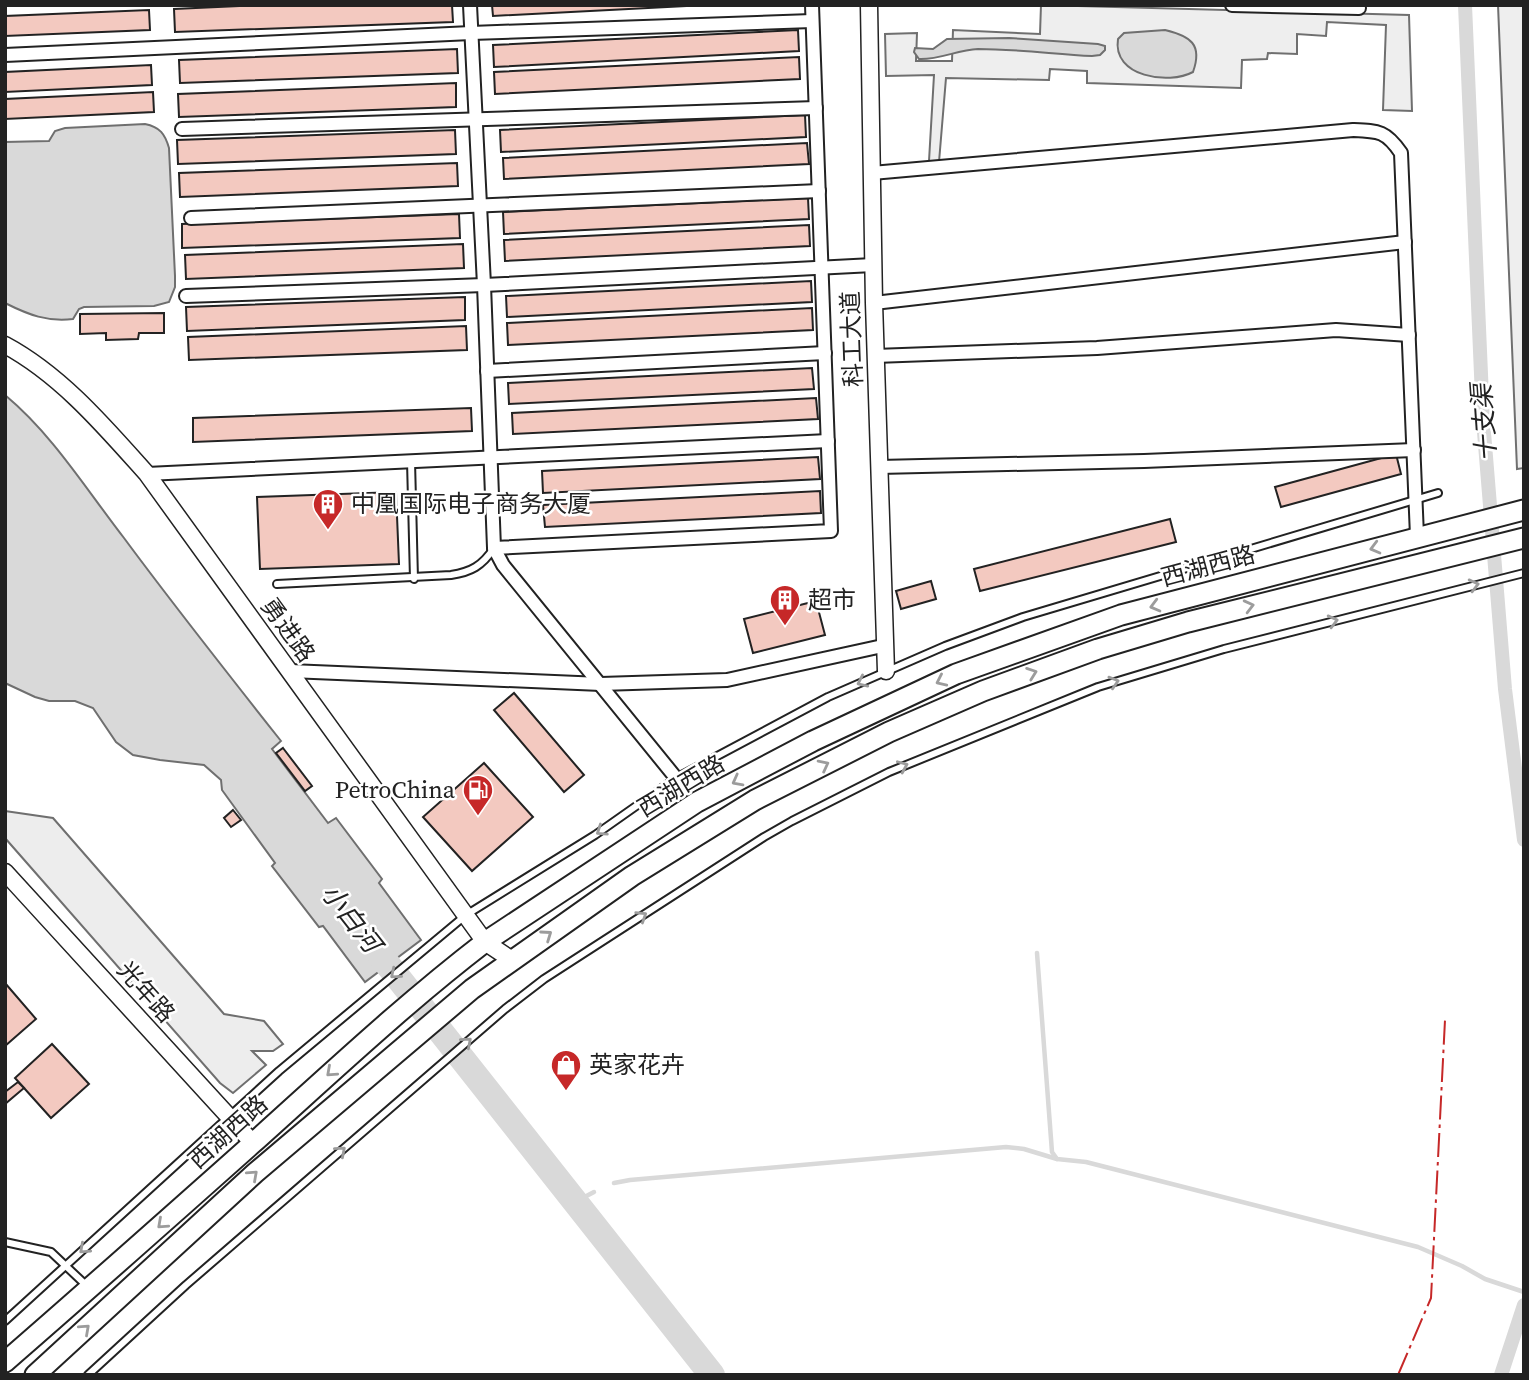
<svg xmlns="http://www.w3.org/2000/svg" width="1529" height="1380" font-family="'Source Serif 4','Noto Sans SC',serif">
	<rect width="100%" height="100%" fill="#fff"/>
	<g fill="#eee" stroke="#6f6f6f" stroke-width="2">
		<polygon points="1041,5 1409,15 1412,111 1383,110 1386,25 1327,22 1326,36 1297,34 1297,54 1268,53 1267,59 1242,60 1241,88 1087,83 1087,71 1050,69 1049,80 946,78 939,162 929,161 934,75 886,76 885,34 917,33 916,61 952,61 953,30 1040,34"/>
		<polygon points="1498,5 1524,5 1524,468 1517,469"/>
	</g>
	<polygon fill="#ededed" stroke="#6f6f6f" stroke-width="2" points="5,811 53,818 224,1014 264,1021 283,1044 273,1051 252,1051 266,1065 233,1093 220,1083 5,838"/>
	<g fill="#d9d9d9" stroke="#6f6f6f" stroke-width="2">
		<path d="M1165,30C1190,36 1203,44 1193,72C1169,85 1112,77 1118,39L1124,33Z"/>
		<path d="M1009,38L1098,44L1105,46V50L1100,55L1092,56C1054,54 1015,49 978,49C957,50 939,60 919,59L914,52L915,48L933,49L947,39Z"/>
		<path d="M145,124C160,127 165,134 169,148L175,276V287L169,302L154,306L84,307L79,309L73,319C47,322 29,315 5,303V142L49,141L55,131L65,128Z"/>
		<path d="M5,395C53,435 86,489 124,538C175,607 228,674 281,741L272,749L328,823L336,818L382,879L379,883L421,940L365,982L323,926L319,927L272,866L275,863L222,790L221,780L204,765L160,760L133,755L116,742L93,708L75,701H49L35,697L5,683Z"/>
	</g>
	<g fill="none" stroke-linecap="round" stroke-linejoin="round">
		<g stroke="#d9d9d9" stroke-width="4.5">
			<polyline points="1037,953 1052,1152 1057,1159 1086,1162 1418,1247 1462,1266 1485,1279 1524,1292"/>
			<polyline points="614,1183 630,1180 1006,1147 1024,1149 1057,1159"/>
			<polyline points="575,1202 594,1192"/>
		</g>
		<g stroke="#d9d9d9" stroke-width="14">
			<polyline points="1465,5 1483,420 1505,689 1524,840"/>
			<polyline points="1501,1375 1524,1305"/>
		</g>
		<polyline stroke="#d9d9d9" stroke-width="26" points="366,937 712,1375"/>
	</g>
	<g fill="#f3c9c0" stroke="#222" stroke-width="2">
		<polygon points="263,5 452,5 453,22 175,32 174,9"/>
		<polygon points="492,5 706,5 493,16"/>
		<polygon points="149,10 150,30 5,36 5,16"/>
		<polygon points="798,30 799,51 494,67 493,45"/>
		<polygon points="457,49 458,73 180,83 179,60"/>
		<polygon points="799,57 800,79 495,94 494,72"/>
		<polygon points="151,65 152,85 5,92 5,72"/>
		<polygon points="456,83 456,107 179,117 178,94"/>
		<polygon points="153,92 154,112 5,119 5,99"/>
		<polygon points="805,115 806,137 501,152 500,130"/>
		<polygon points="455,130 456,154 178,164 177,140"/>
		<polygon points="807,143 809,164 504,179 503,158"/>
		<polygon points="457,163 458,186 180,197 179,173"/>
		<polygon points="808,198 809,219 504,234 503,212"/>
		<polygon points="459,214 460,238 182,248 182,224"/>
		<polygon points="809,225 810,246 505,261 504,240"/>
		<polygon points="463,244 464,268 186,279 185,255"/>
		<polygon points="811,281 812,302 507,317 506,296"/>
		<polygon points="465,297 465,320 187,331 186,307"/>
		<polygon points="812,308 813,330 508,345 507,323"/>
		<polygon points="164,313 164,333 139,333 138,339 106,340 106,333 80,334 80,314"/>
		<polygon points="466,326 467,350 189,360 188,337"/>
		<polygon points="812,368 814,389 509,404 508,383"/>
		<polygon points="816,398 818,419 513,434 512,413"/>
		<polygon points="471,408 472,431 193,442 193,418"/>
		<polygon points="1396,454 1401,474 1281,507 1275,487"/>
		<polygon points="818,457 820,479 543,493 542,471"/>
		<polygon points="820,491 821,513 545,527 543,505"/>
		<polygon points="396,492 399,564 260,569 257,497"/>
		<polygon points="1170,519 1176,542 980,591 974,569"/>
		<polygon points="931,581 936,599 901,609 896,591"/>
		<polygon points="816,601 825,635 753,653 744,619"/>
		<polygon points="514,693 584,775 564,792 494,710"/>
		<polygon points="283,748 312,786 305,791 276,753"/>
		<polygon points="484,763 533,817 472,871 423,817"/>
		<polygon points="233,810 241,820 231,827 224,818"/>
		<polygon points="5,983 36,1019 5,1046"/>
		<polygon points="52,1044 89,1084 51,1118 15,1078"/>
		<polygon points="18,1082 24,1088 5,1104 5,1092"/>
	</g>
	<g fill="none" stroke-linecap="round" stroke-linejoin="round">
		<g stroke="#222" stroke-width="10">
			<g id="service">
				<polyline points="411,461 414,579"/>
				<path d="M277,584L451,575C471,572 482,566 494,548"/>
				<polyline points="5,1242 51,1252 88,1287"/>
				<polyline points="5,1321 279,1071 466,915 595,835 676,778 828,697 945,646 1023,617 1438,493"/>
				<polyline points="88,1375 186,1285 505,1009 544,979 764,837 792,821 889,772 1098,687 1224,649 1524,573"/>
			</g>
		</g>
		<g stroke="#222" stroke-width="16">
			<g id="minor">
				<polyline points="470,5 484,285 494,548 503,565 676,778"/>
				<polyline points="1232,5 1359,8"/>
				<polyline points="5,55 471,33 812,21"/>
				<polyline points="182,129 816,108"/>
				<path d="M872,173L1353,130C1379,131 1386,131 1401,153L1417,536"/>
				<polyline points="191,218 819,191"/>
				<polyline points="186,296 484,285 873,265"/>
				<polyline points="874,303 1405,242"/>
				<polyline points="875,356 1097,348 1336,330 1409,335"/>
				<polyline points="487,371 825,353"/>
				<polyline points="879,467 1144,461 1414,450"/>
				<polyline points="147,474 828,441"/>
				<polyline points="494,548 831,531 812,5"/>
				<polyline points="290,671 601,684 727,680 878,647"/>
			</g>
		</g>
		<g stroke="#222" stroke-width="19">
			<g id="tertiary">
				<polyline points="869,5 874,303 886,671"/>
				<path d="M5,345C61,375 105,427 147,474L485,942L512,960"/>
				<polyline points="5,872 253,1143"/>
			</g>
		</g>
		<g stroke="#222" stroke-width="23">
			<g id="primary">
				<path d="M5,1362C88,1290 170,1217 252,1144C329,1075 403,1005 485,942L697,802L813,741L956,674L1121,615L1524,510"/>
				<polyline points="35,1375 255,1173 472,989 632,876 755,800 889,732 983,691 1098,649 1188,622 1524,538"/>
			</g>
		</g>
		<use href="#service" stroke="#fff" stroke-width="6"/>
		<use href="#minor" stroke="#fff" stroke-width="12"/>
		<use href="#tertiary" stroke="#fff" stroke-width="16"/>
		<use href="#primary" stroke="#fff" stroke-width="19"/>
		<polyline stroke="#c62828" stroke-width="2" stroke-dasharray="24 5 3.5 5" stroke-linecap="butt" points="1398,1375 1431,1298 1445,1020"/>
	</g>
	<defs><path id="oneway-chevron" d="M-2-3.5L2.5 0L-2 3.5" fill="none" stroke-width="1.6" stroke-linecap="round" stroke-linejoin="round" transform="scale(1.75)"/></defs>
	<g stroke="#9c9c9c">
		<use href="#oneway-chevron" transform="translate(1375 548) rotate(165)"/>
		<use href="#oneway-chevron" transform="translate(1474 585) rotate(-14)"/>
		<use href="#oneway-chevron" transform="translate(1155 606) rotate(165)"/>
		<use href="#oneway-chevron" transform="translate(1249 606) rotate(-14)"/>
		<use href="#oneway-chevron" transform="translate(1333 621) rotate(-14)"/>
		<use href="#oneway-chevron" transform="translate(1032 673) rotate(-20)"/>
		<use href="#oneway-chevron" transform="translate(941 681) rotate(155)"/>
		<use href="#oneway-chevron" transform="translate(862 682) rotate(155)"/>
		<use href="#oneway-chevron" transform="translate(1114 682) rotate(-17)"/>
		<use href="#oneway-chevron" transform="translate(824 765) rotate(-27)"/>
		<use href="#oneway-chevron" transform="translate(903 766) rotate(-23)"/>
		<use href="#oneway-chevron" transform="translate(737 781) rotate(152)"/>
		<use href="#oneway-chevron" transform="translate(601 831) rotate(146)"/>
		<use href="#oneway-chevron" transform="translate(642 916) rotate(-33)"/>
		<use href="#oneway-chevron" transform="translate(547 935) rotate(-35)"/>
		<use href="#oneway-chevron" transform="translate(395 974) rotate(140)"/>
		<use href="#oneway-chevron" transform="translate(467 1042) rotate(-41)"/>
		<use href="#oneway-chevron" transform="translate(331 1072) rotate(138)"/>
		<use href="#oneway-chevron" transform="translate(341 1151) rotate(-41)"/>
		<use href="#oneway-chevron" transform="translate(253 1175) rotate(-42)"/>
		<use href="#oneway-chevron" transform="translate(162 1224) rotate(138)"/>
		<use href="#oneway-chevron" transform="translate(84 1249) rotate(138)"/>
		<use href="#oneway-chevron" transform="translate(85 1329) rotate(-42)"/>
	</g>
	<defs>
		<g id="building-pin" transform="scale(1.575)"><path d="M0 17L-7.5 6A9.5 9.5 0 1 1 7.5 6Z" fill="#c62828" stroke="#fff"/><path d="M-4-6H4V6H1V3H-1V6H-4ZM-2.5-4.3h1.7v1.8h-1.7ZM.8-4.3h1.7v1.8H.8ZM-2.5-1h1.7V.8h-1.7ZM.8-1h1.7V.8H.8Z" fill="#fff"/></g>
		<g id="fuel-pin" transform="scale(1.575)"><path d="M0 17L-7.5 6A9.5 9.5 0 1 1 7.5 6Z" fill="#c62828" stroke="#fff"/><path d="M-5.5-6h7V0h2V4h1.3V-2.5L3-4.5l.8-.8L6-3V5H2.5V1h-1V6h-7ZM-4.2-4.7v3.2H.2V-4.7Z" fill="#fff"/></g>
		<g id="shop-pin" transform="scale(1.575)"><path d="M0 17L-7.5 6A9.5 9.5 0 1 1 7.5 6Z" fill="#c62828" stroke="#fff"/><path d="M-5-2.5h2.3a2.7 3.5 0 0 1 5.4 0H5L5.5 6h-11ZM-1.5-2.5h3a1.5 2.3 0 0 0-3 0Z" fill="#fff"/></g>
	</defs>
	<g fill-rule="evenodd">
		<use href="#building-pin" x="328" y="504"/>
		<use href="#building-pin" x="785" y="600"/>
		<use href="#fuel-pin" x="478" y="790"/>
		<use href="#shop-pin" x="566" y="1065"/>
	</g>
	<g text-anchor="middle" stroke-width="5" stroke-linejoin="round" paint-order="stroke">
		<g font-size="24" fill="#222" stroke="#fff">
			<text transform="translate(852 339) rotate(-92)" y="8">科工大道</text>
			<text transform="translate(1208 566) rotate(-15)" y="8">西湖西路</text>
			<text transform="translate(288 630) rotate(54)" y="8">勇进路</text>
			<text transform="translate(681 786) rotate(-31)" y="8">西湖西路</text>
			<text transform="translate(146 992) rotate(48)" y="8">光年路</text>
			<text transform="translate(228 1132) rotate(-42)" y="8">西湖西路</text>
		</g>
		<g font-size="24" fill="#222" stroke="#fff" text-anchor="start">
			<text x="351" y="512">中凰国际电子商务大厦</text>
			<text x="808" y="608">超市</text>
			<text x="455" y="798" text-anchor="end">PetroChina</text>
			<text x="589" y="1073">英家花卉</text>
		</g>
		<g font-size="26" font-style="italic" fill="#222" stroke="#fff">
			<text transform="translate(1484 423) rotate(-94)" y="9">十支渠</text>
			<text transform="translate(351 918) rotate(52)" y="9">小白河</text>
		</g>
	</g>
	<rect width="1529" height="1380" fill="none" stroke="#222222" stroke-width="14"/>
</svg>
